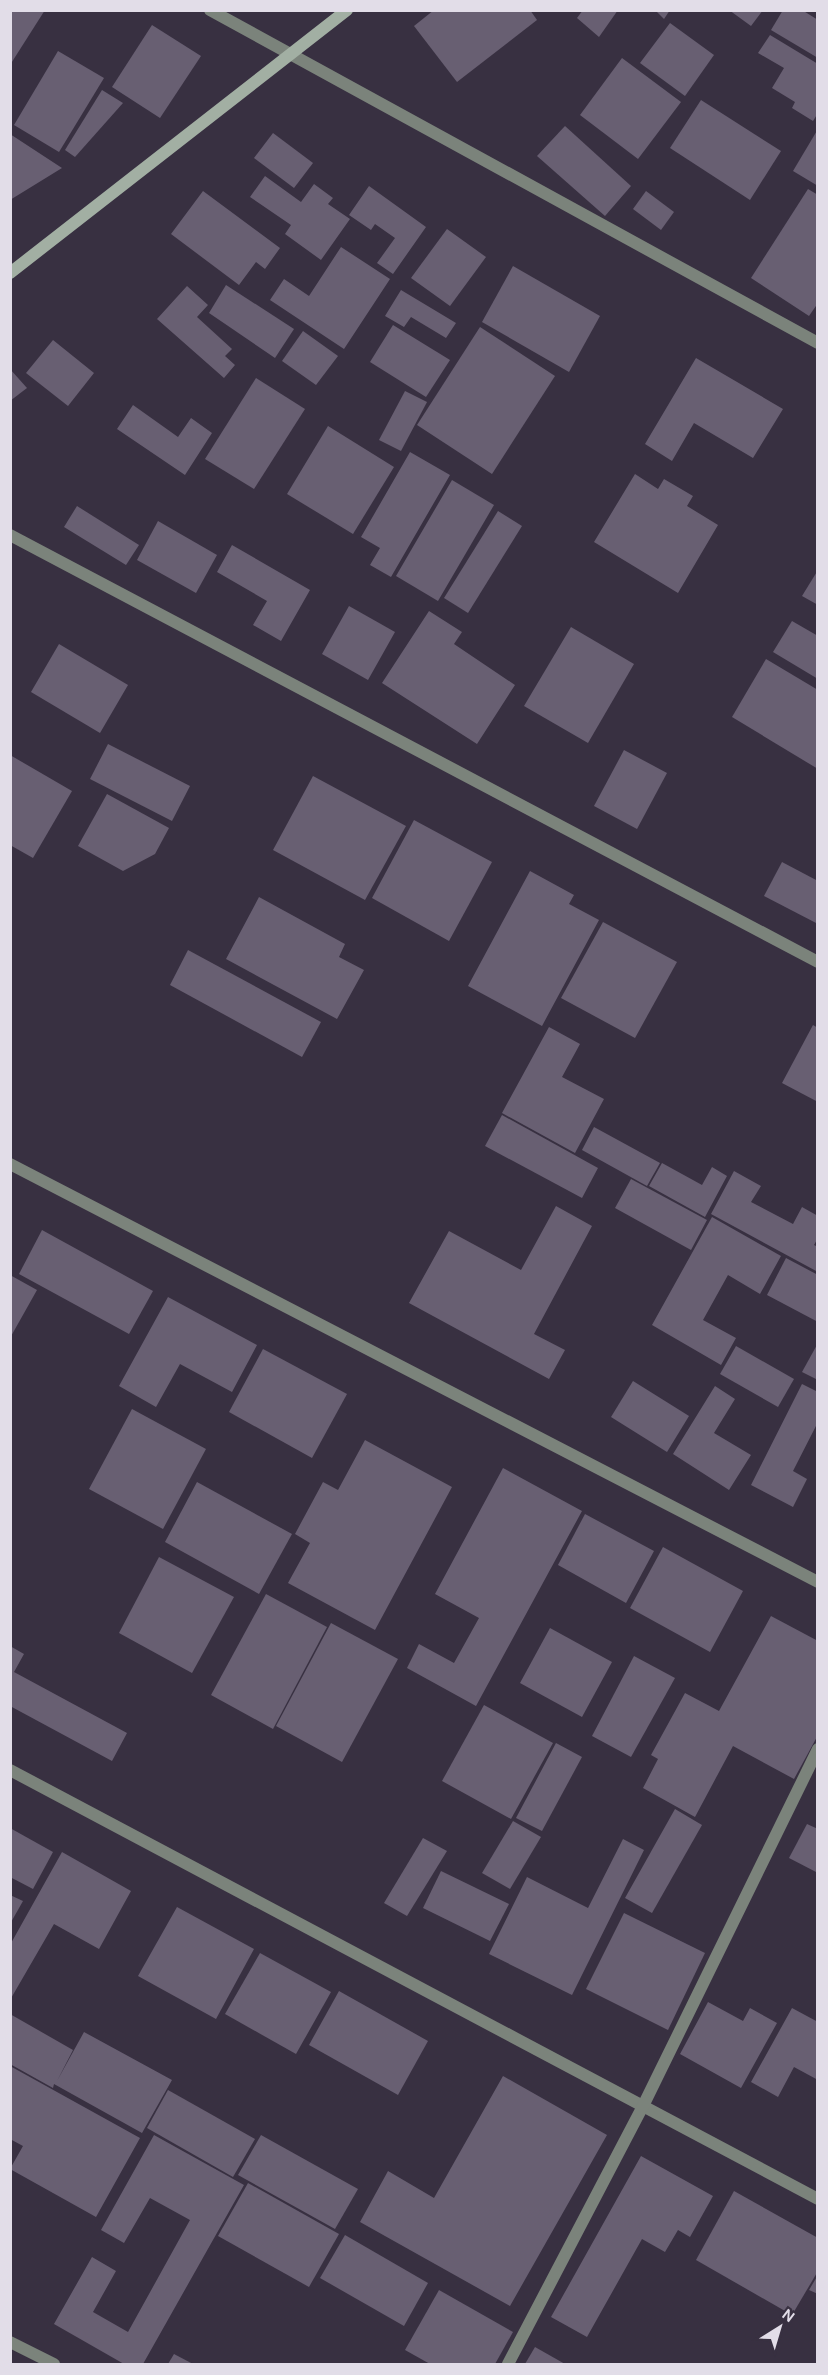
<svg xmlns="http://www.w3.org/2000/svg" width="828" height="2375" font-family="Karla,sans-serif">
	<rect width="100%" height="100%" fill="#383041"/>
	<g fill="#685f72">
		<polygon points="10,10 45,10 10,65"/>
		<polygon points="434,10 530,10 537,20 457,82 414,26"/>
		<polygon points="583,10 618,10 599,37 577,18"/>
		<polygon points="655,10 670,10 664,19"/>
		<polygon points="729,10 763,10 751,26"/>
		<polygon points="783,10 802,10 818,20 818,58 771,30"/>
		<polygon points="670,23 714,55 685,96 640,63"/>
		<polygon points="152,25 201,56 160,118 112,87"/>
		<polygon points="770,35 818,64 818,113 813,121 792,108 795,102 772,88 784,68 758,53"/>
		<polygon points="58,51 104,78 59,152 14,125"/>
		<polygon points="622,58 681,102 638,159 580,115"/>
		<polygon points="102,90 123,103 75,157 65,150"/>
		<polygon points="701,100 781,151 750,200 670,148"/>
		<polygon points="565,126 631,186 605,216 537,156"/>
		<polygon points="818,129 818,186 793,171"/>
		<polygon points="273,133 313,163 294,188 254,158"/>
		<polygon points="10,134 62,168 10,200"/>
		<polygon points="265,176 301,202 314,184 333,198 328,204 350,219 321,260 285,234 291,225 250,197"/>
		<polygon points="369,186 426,227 393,274 377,263 395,238 375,224 371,230 349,215"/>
		<polygon points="808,189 818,195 818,303 809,316 751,278"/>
		<polygon points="203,191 280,248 265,269 256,262 239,285 171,234"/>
		<polygon points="646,191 674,212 661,230 633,209"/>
		<polygon points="447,229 486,257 450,306 411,278"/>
		<polygon points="341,247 390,279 344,349 270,300 284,279 309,296"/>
		<polygon points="513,266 600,316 569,372 482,322"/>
		<polygon points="226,285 294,329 275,358 209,313"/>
		<polygon points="187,286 208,305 197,317 232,349 225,356 235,365 224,378 157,319"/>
		<polygon points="401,290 456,323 446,338 411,317 404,327 385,316"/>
		<polygon points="393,325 450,360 426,397 370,362"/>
		<polygon points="480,327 555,376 492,474 417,425"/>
		<polygon points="303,331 338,356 316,385 282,361"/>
		<polygon points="53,340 94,373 68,406 26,373"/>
		<polygon points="696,358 783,409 753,458 694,423 672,461 645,444"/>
		<polygon points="10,369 27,388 10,401"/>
		<polygon points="256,378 305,409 254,489 205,459"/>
		<polygon points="405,391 427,402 401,451 379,440"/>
		<polygon points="133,405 178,437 191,418 212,433 185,475 117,429"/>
		<polygon points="328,426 394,467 353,534 287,494"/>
		<polygon points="410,452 450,475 391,577 370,565 380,548 361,537"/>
		<polygon points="635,474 658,489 664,479 693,496 687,506 718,525 678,593 594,542"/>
		<polygon points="452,480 494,505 438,601 396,576"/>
		<polygon points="77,506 139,545 126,565 64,527"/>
		<polygon points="498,511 522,526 468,613 444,598"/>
		<polygon points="158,521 217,555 196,593 137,560"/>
		<polygon points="232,545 310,590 281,641 253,625 267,601 217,572"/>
		<polygon points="818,570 818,605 802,596"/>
		<polygon points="349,606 395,632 368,680 322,654"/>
		<polygon points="429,611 462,632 454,644 515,685 477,744 382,683"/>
		<polygon points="792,621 818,636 818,679 773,652"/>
		<polygon points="571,627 634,664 588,743 524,706"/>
		<polygon points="59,644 128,685 100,733 31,692"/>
		<polygon points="766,659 818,690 818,769 732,717"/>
		<polygon points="108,744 190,786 172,821 90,779"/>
		<polygon points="624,750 667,773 637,829 594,806"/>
		<polygon points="10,755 72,791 33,858 10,845"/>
		<polygon points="313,776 406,826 365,900 273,850"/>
		<polygon points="107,794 169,828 155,854 123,871 78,846"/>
		<polygon points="414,820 492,862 449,941 372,898"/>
		<polygon points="782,862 818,881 818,924 764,896"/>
		<polygon points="530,871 574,895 569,904 599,920 542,1026 468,986"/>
		<polygon points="259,897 345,944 339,957 364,970 337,1019 226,959"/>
		<polygon points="603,922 677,962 635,1038 561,998"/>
		<polygon points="188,950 321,1022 302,1057 170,985"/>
		<polygon points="813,1025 818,1028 818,1102 782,1083"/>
		<polygon points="549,1027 580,1044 562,1077 604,1099 575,1153 502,1113"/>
		<polygon points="502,1115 598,1168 582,1198 485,1146"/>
		<polygon points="594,1127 660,1163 647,1186 582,1150"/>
		<polygon points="662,1163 702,1185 712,1167 727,1176 705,1217 649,1186"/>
		<polygon points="734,1171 761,1186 751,1202 793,1224 802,1207 818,1216 818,1238 814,1245 818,1247 818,1272 711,1214"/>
		<polygon points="631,1179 707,1220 691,1250 615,1208"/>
		<polygon points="556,1206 592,1226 534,1334 565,1350 549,1379 409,1303 449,1231 521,1270"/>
		<polygon points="712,1217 781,1256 760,1294 728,1275 703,1320 736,1338 721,1365 652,1325"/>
		<polygon points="42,1230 153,1291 129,1334 19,1274"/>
		<polygon points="786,1258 818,1275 818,1322 767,1295"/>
		<polygon points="10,1275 37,1290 10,1338"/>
		<polygon points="168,1297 257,1345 232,1392 180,1364 156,1407 119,1386"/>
		<polygon points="818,1343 818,1380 802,1372"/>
		<polygon points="736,1346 794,1379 778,1407 720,1374"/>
		<polygon points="263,1349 347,1394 312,1458 229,1412"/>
		<polygon points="633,1381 689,1416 667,1452 611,1417"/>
		<polygon points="802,1384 818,1392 818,1422 793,1471 807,1479 793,1507 751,1485"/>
		<polygon points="715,1386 735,1399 714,1433 751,1455 729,1490 673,1454"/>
		<polygon points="132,1409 206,1449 163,1529 89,1489"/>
		<polygon points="365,1440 452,1487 375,1630 288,1583 310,1543 295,1534 323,1482 338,1490"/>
		<polygon points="503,1468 582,1511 476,1706 407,1668 419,1644 454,1663 479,1618 435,1594"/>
		<polygon points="197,1482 292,1534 259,1594 165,1542"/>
		<polygon points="585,1514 654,1551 626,1603 558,1565"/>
		<polygon points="663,1547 743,1591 710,1652 630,1608"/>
		<polygon points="159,1557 234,1597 192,1673 119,1633"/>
		<polygon points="266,1594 327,1627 273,1729 211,1695"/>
		<polygon points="771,1616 818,1641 818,1735 794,1779 733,1746 695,1817 643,1788 658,1759 651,1755 685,1693 719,1711"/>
		<polygon points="331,1623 398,1659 342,1762 276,1726"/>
		<polygon points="550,1628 612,1662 582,1717 520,1683"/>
		<polygon points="10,1646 24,1654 14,1672 127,1733 112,1761 10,1706"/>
		<polygon points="634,1656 675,1678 631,1757 592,1736"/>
		<polygon points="484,1705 553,1743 511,1819 442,1781"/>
		<polygon points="556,1743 582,1757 542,1831 516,1818"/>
		<polygon points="675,1809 702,1825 652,1913 625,1898"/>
		<polygon points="513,1821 541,1837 510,1889 482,1873"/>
		<polygon points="807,1824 818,1829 818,1873 789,1858"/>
		<polygon points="10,1828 53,1852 33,1889 10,1877"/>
		<polygon points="423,1838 447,1851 407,1916 384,1903"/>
		<polygon points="623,1839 644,1850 572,1995 489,1954 527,1877 588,1908"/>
		<polygon points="62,1852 131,1891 99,1949 54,1924 10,2000 10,1945"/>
		<polygon points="441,1871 509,1904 490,1941 423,1908"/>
		<polygon points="10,1895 23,1901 10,1924"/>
		<polygon points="177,1907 254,1949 216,2019 138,1976"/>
		<polygon points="624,1913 705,1953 668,2030 586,1989"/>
		<polygon points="260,1953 331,1992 296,2054 225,2014"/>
		<polygon points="339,1991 428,2041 398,2095 309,2045"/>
		<polygon points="708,2002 743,2021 750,2008 777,2023 741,2088 680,2054"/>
		<polygon points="792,2008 818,2022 818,2080 794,2067 778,2097 751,2082"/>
		<polygon points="10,2014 73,2050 57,2081 84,2032 172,2080 142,2133 54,2084 53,2088 10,2064"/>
		<polygon points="10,2066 140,2138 96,2217 10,2169 23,2146 10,2139"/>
		<polygon points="503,2076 607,2135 510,2306 360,2222 388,2171 434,2198"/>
		<polygon points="168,2090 255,2139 233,2177 147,2128"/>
		<polygon points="154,2135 244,2185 143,2364 124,2364 54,2324 92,2257 116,2271 93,2312 128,2332 190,2220 150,2198 124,2243 101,2230"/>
		<polygon points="261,2135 358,2189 335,2229 238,2175"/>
		<polygon points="641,2156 713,2196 690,2237 678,2230 665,2252 642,2239 587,2337 551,2317"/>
		<polygon points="248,2183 339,2234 309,2287 218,2236"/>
		<polygon points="734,2191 818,2238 818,2271 792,2315 696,2260"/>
		<polygon points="345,2235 428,2283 404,2326 320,2278"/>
		<polygon points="818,2275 818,2294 809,2290"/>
		<polygon points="439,2290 513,2332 495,2364 430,2364 405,2350"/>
		<polygon points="535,2347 565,2364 525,2364"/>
		<polygon points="174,2354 193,2364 168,2364"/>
	</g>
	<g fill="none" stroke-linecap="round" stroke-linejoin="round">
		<g stroke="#7b837b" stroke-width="12">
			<polyline points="210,10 818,343"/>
			<polyline points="10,535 818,962"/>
			<polyline points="10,1164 818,1582"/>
			<polyline points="10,1770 818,2199"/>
			<polyline points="10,2342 54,2364"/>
			<polyline points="508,2364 643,2106 818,1749"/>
		</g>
		<polyline stroke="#a2afa3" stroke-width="12" points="10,273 347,10"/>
	</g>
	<rect width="828" height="2375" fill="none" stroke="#e2dde8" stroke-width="24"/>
	<g transform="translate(780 2327) rotate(37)" stroke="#383041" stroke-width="4.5" paint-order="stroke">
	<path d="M0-4.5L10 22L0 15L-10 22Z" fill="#e2dde8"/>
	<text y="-9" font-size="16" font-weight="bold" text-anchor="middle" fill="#e2dde8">N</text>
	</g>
</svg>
